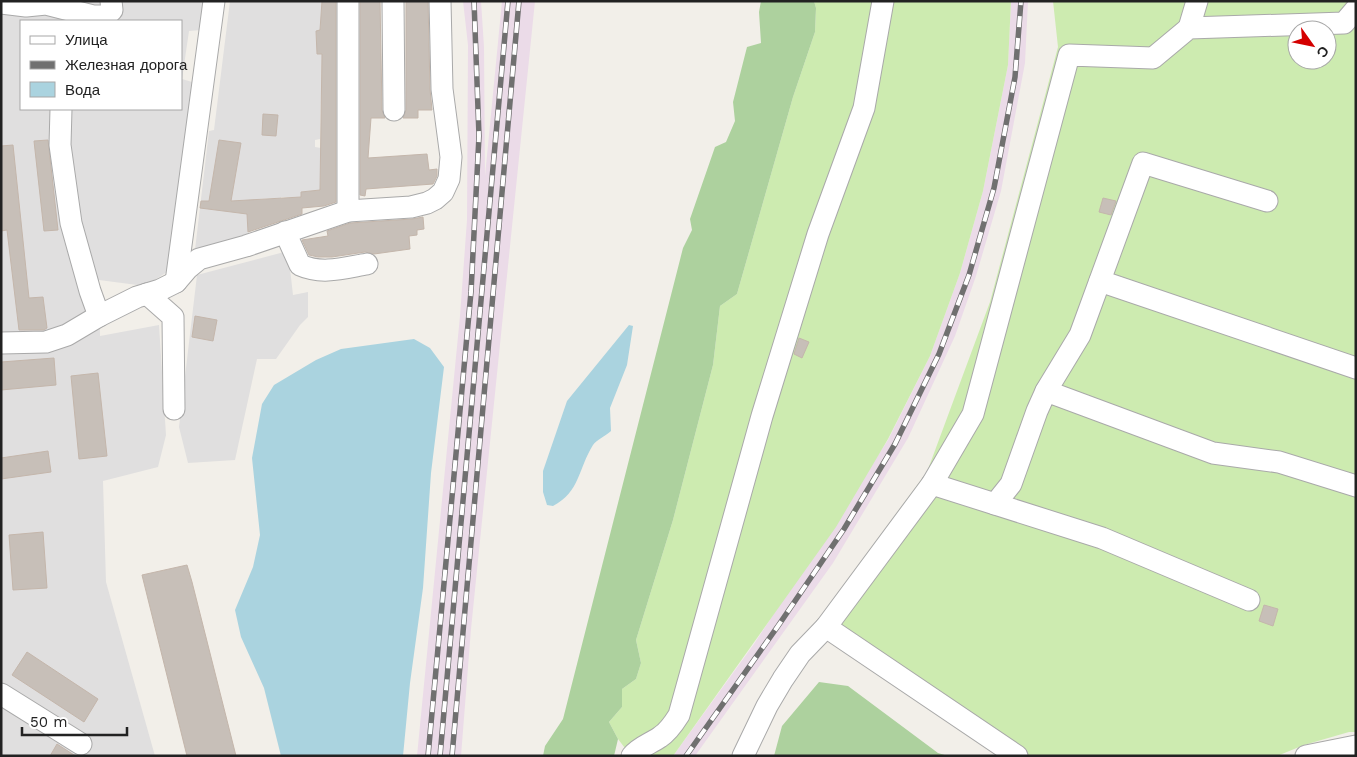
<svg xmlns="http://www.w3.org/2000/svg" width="1357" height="757" font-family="'Work Sans',sans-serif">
	<rect width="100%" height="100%" fill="#f2efe9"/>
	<g fill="#e0dfdf" fill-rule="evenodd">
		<path d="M1,1H205L201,30L189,31L182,79L192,82L181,181L167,272L145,286L99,280L100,336L159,325L166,435L158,467L103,481L106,582L155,756H1ZM21,21H181V109H21Z"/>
		<polygon points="230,1 322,1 320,30 316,31 317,54 322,54 320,139 315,140 315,147 321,148 320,190 301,192 302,200 293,200 293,197 281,197 281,198 257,199 256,200 248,201 248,233 242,241 195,250 209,131 214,130"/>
		<polygon points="288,251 293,295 308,292 308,317 300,325 276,359 257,359 235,460 188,463 179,427 197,275"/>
	</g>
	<g fill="#ebdbe8">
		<polygon points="463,1 481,1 484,47 485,176 502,1 535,1 471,629 461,756 417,756 460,316 467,220 468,45"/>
		<polygon points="1011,1 1028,1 1025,63 1001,191 976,276 955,336 908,438 833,563 695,756 673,756 754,644 888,440 930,356 960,273 983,191 1008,65"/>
	</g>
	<g fill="#cdebb0" fill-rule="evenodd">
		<polygon points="814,1 1011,1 1008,65 983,191 960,273 930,356 888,439 836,527 673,756 631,756 618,739 609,722 622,707 622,689 636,679 641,663 636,640 673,520 713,365 720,306 737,294 793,97 815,32 816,8"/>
		<path d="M1053,1H1356V732H1349L1304,745L1277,756H1029L991,731L823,613L927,472L990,302L1058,47ZM1297,30H1327V60H1297Z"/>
	</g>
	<g fill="#add19e">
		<polygon points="761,1 814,1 816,8 815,32 793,97 737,294 720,306 713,365 673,520 636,640 641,663 636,679 622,689 622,707 609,722 618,739 614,756 543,756 545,746 563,719 683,248 692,230 690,219 715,147 726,142 735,121 733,102 747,47 761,43 759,12"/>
		<polygon points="819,682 848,686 938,753 948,756 774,756 782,726"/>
	</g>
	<g fill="#aad3df">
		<path d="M629,325L633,326L627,365L610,408L611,431C606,436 596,440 593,445C578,469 580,492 553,506L547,505L543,492V471L567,401Z"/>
		<polygon points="414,339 430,348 444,367 431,473 423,588 410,683 403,756 281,756 264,688 241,637 235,610 253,567 260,535 252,458 262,404 274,385 316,360 341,349"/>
	</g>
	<g fill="#c7bfb8" stroke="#c4b6ab">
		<polygon points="322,1 336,1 336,202 324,206 302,208 302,214 248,232 247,214 200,208 201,201 209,201 219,140 241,143 231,201 301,197 301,192 320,190 322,54 317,54 316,31 320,30"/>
		<polygon points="360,1 380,1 382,110 385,118 371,118 368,158 427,154 429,170 437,169 437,176 433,184 366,189 365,196 360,195"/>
		<polygon points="406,1 428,1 430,89 432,110 418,110 418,118 403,118 406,110"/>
		<polygon points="263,114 278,115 276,136 262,135"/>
		<polygon points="48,140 58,230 44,231 34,141"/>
		<polygon points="13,145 29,298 43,297 47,328 44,330 19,330 7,230 1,231 1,146"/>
		<polygon points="1103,198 1116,201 1111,215 1099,212"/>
		<polygon points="423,217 424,229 417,230 417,235 409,236 410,249 374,254 365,252 332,257 318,257 309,255 302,240 328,236 327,231 350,223 412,219"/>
		<polygon points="195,316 217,320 213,341 192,337"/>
		<polygon points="799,338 809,342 802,358 794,354"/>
		<polygon points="54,358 56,385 1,390 1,362"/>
		<polygon points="98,373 107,456 79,459 71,376"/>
		<polygon points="48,451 51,472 1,479 1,458"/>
		<polygon points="43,532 47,588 13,590 9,535"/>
		<polygon points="187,565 192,582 236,756 187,756 142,575"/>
		<polygon points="1264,605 1278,609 1273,626 1259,621"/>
		<polygon points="27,652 98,699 84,722 12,675"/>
		<polygon points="57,744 74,755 78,756 50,756"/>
	</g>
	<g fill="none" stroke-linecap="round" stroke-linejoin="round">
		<g stroke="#a9a9a9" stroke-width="23">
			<g id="minor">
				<polyline points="348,1 348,211"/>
				<polyline points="393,1 394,110"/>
				<polyline points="1,3 26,6 46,4 93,16 106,16 112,10 111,1"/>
				<polyline points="1189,28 1197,1"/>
				<polyline points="61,109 60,145 71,223 90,291 99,316"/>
				<path d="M285,232L300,265C322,275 344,268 367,264"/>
				<polyline points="1100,281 1356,368"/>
				<polyline points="176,282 214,1"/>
				<polyline points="147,294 173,317 174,409"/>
				<polyline points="1,343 46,342 67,335 99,316 137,297 160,290 176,282 188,268 199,259 246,246 348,211 411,207 427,203 435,199 443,192 449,179 451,157 442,89 440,1"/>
				<polyline points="1046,391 1080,335 1143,163 1267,201"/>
				<polyline points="932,484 1102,538 1249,600"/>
				<polyline points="995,504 1011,484 1037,411 1046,391 1213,453 1279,462 1356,486"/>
				<polyline points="826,627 1017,756"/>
				<polyline points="1,694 81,744"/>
				<path d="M632,756C639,747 650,744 660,737C668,732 674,723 679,715L762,416L818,234L864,108L883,1"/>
				<polyline points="743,756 767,706 783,679 800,654 826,627 932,484 973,414 1069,55 1153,58 1189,28 1344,23 1356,9"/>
				<polyline points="1306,756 1356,746"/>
			</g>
		</g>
		<use href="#minor" stroke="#fff" stroke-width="21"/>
		<g stroke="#707070" stroke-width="5.5">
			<g id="rail">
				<polyline points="428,756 471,292 479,136 474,1"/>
				<polyline points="440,756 508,1"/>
				<polyline points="452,756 519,1"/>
				<polyline points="686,756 778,626 844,529 895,444 939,354 969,275 994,188 1015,77 1021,1"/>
			</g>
		</g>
		<use href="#rail" stroke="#fff" stroke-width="4" stroke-dasharray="11" stroke-linecap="butt"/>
	</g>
	<rect width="1357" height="757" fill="none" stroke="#222222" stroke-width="5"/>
	<rect x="20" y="20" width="162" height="90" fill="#ffffff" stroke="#a7a7a7"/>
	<rect x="30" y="36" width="25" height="8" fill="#ffffff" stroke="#a7a7a7"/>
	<text x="65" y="45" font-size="15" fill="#222222">Улица</text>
	<rect x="30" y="61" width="25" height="8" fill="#707070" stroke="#a7a7a7"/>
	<text x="65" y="70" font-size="15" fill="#222222">Железная дорога</text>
	<rect x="30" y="82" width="25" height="15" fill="#aad3df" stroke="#a7a7a7"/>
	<text x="65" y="95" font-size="15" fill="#222222">Вода</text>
	<g transform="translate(1312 45) rotate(123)"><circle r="24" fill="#ffffff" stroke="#a7a7a7"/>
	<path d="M0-4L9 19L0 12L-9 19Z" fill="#d40000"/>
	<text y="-8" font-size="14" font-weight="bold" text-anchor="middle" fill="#222222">С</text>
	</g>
	<path d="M22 727v8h105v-8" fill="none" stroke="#222222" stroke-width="2.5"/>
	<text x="30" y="727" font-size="15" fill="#222222" stroke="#ffffff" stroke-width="4" paint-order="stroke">50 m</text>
</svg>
